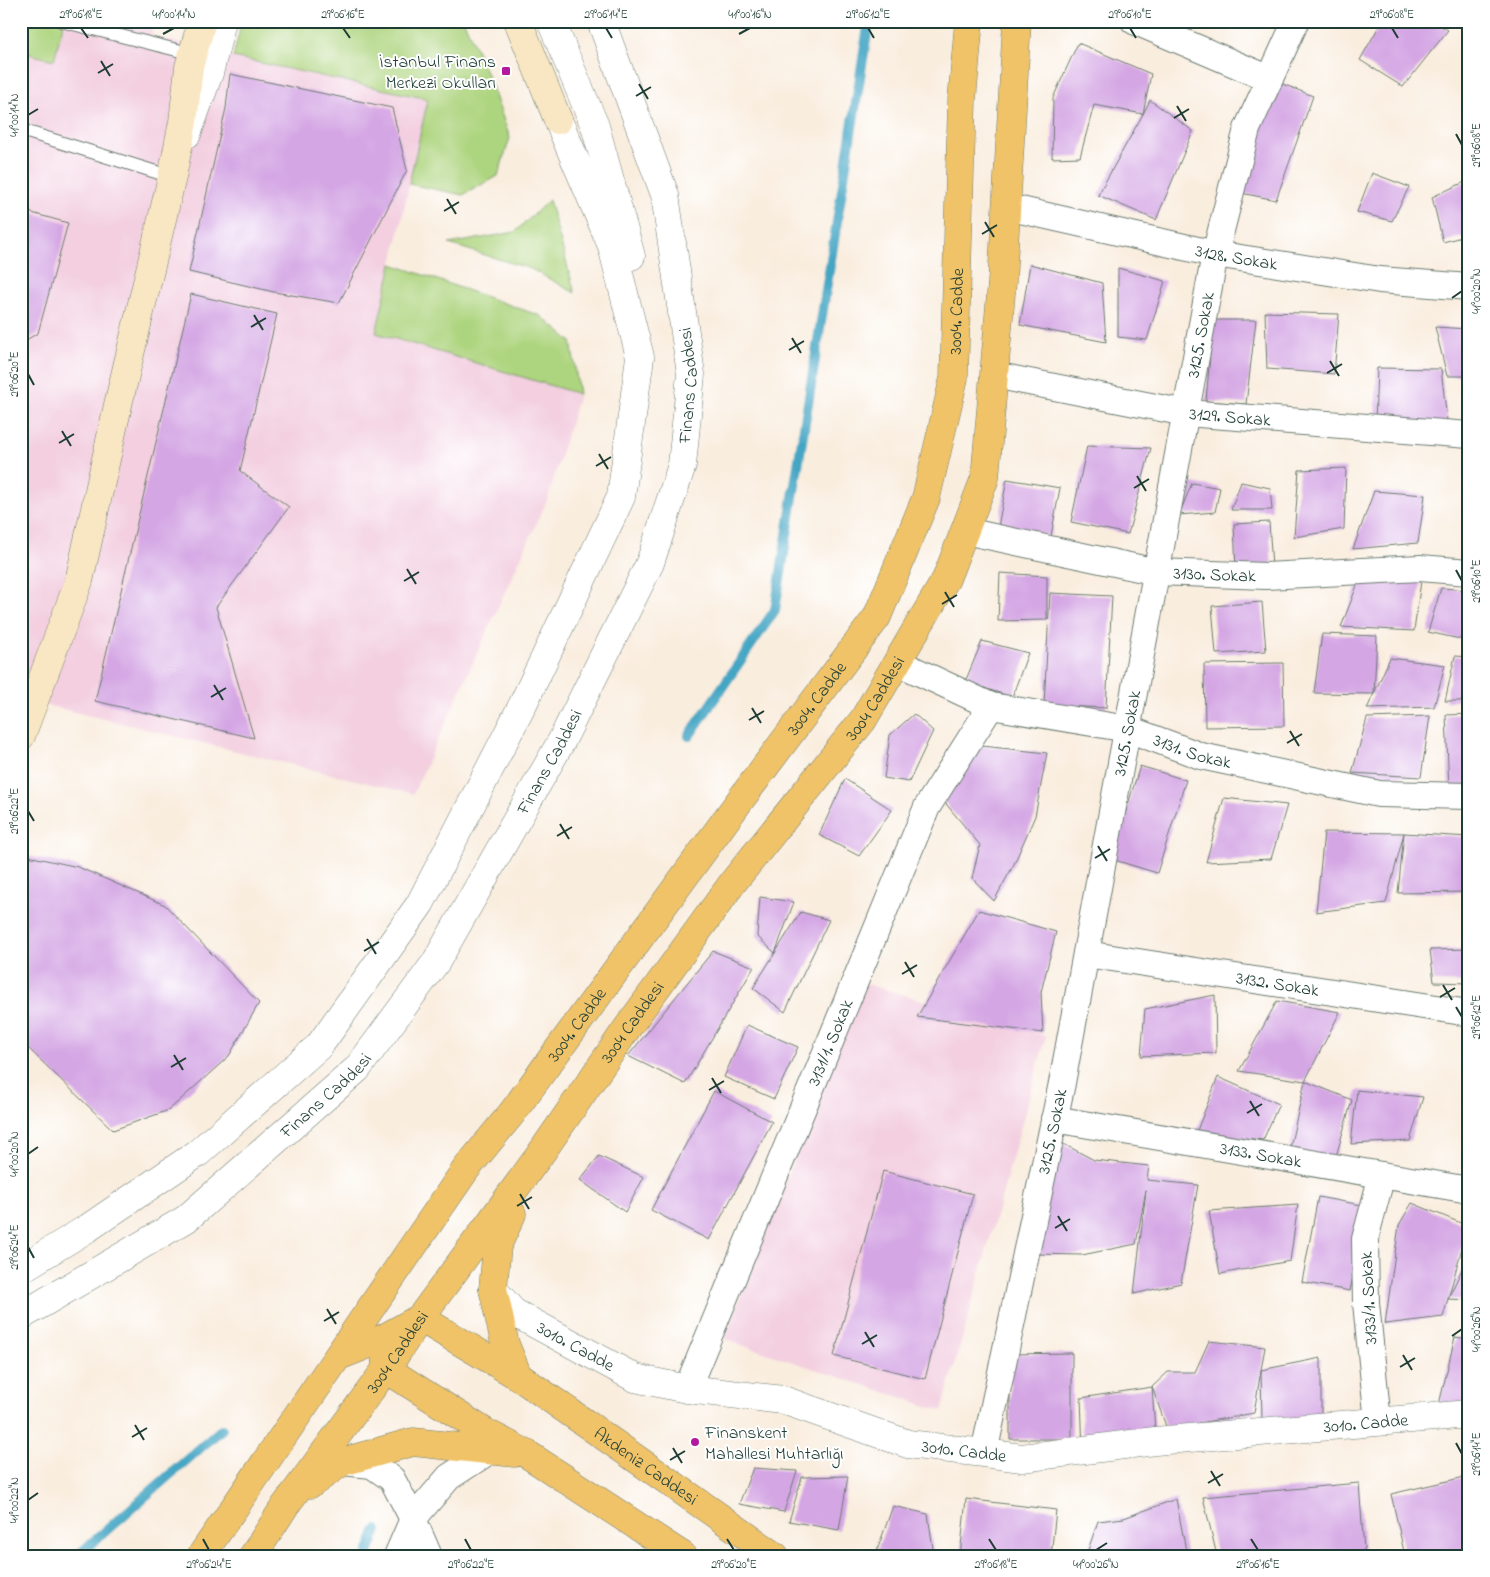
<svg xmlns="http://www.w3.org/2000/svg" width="1490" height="1577" font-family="'Indie Flower',sans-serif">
	<rect width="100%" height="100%" fill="#fff"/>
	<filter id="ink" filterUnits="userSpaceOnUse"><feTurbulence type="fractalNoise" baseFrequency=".02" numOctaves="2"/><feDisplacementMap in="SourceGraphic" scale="10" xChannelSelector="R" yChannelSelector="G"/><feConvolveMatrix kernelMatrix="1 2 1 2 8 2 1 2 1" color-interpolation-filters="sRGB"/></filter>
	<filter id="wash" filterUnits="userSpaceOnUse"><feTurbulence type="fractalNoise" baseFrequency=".0096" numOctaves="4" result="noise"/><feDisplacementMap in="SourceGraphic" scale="20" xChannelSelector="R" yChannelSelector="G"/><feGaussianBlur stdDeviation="1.12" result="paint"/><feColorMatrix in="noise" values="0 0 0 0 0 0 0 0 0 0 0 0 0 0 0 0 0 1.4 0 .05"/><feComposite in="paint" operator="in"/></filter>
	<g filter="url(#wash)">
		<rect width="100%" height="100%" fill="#f9edde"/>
		<g fill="#f3cfe0">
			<polygon points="21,21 154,21 151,36 233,57 428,99 377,332 579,394 548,498 413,794 21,699"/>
			<polygon points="863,983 1046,1036 942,1411 724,1339"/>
		</g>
		<g fill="#add47e" stroke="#668859">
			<polygon points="21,21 64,21 54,60 21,52"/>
			<polygon points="242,21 464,21 490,81 510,138 498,176 463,195 409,184 428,99 233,57"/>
			<polygon points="549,200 575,293 531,269 449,244 515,232"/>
			<polygon points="392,264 541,316 571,341 579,394 376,333"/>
		</g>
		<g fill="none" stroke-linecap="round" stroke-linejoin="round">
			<g stroke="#45a6c4" stroke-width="10">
				<polyline points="689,736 775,610 869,21"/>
				<polyline points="77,1556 222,1429"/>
				<polyline points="367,1556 377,1530"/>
			</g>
		</g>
		<g id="blocks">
			<g fill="#d4a6e4">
				<polygon points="1382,21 1432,21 1448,30 1403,87 1360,60"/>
				<polygon points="1078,43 1151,74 1143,114 1150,100 1193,131 1156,220 1098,195 1143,114 1094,105 1080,157 1052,158 1053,98"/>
				<polygon points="230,74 392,108 407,170 339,303 274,292 189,272 226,108"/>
				<polygon points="1270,79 1313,96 1276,200 1231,191"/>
				<polygon points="1372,173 1409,187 1392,221 1357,212"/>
				<polygon points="1469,180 1469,235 1443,242 1432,197"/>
				<polygon points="21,210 68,223 38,333 21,343"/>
				<polygon points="1030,264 1102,283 1106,342 1020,325"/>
				<polygon points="1118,268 1165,281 1147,340 1118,337"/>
				<polygon points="191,294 277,314 240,471 289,507 216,607 254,738 95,701"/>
				<polygon points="1265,312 1339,314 1334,374 1267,369"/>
				<polygon points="1213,320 1256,320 1246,404 1206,401"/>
				<polygon points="1435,327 1469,329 1469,376 1447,376"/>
				<polygon points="1377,368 1441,369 1448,428 1375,423"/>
				<polygon points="1087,446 1151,448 1128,534 1071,522"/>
				<polygon points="1346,468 1344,529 1294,537 1299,470"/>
				<polygon points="1007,479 1060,488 1051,536 998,527"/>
				<polygon points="1241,482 1270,488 1272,510 1231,510"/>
				<polygon points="1192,483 1220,488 1215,512 1179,515"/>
				<polygon points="1374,491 1425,495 1418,543 1353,549"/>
				<polygon points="1269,522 1272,567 1236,569 1234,524"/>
				<polygon points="1000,573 1047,576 1047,620 998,621"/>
				<polygon points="1421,581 1414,631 1341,627 1358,583"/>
				<polygon points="1441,588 1469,590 1469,641 1428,632"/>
				<polygon points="1050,593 1112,596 1106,708 1044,705"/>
				<polygon points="1262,602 1266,651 1216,654 1212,606"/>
				<polygon points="1322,634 1377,636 1374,694 1314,693"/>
				<polygon points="982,641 1028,653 1012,697 965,682"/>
				<polygon points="1455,656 1469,657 1469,701 1445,701"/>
				<polygon points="1390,658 1445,665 1434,707 1367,709"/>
				<polygon points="1283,663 1284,726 1205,727 1204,664"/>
				<polygon points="914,714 933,731 909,782 884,778 890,735"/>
				<polygon points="1469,714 1469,790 1449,791 1446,715"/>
				<polygon points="1430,716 1421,777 1352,773 1367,718"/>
				<polygon points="982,746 1047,753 1035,816 1014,864 994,901 972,878 980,845 942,799"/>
				<polygon points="1140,766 1186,780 1157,873 1111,859"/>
				<polygon points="845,779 892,810 859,856 819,835"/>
				<polygon points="1224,798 1287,805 1271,859 1206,862"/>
				<polygon points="1324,832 1404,833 1386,903 1316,912"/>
				<polygon points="1404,833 1469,837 1469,892 1398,893"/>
				<polygon points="28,856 78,867 165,905 259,1003 229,1056 169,1110 113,1130 27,1047 21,1039 21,860"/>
				<polygon points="760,897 794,902 775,953 801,912 829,920 785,1012 753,988 775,953 757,936"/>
				<polygon points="979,910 1056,932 1041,992 1043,1033 917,1017"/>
				<polygon points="1469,949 1469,983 1434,982 1430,950"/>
				<polygon points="713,951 754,967 685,1084 628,1056"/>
				<polygon points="1215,995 1216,1053 1141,1056 1145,1009"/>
				<polygon points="1277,1001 1340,1012 1305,1081 1352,1100 1335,1160 1289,1152 1305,1081 1239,1071"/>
				<polygon points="747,1025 798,1047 774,1099 724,1077"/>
				<polygon points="1218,1077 1279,1104 1263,1140 1196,1133"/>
				<polygon points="1357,1090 1423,1097 1410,1141 1351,1144"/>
				<polygon points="714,1091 772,1122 709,1240 651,1210"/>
				<polygon points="1060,1142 1094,1160 1149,1166 1147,1180 1198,1185 1181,1283 1134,1294 1146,1190 1136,1244 1082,1255 1034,1254"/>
				<polygon points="599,1156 644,1177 625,1212 580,1180"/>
				<polygon points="883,1171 973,1194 925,1379 834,1356"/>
				<polygon points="1318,1197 1367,1206 1350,1291 1302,1282"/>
				<polygon points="1412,1203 1468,1226 1448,1299 1469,1254 1469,1300 1448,1299 1443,1317 1385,1324 1399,1225"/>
				<polygon points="1298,1205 1290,1261 1220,1274 1209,1211"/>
				<polygon points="1455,1337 1469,1339 1469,1410 1436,1417"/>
				<polygon points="1209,1341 1265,1347 1261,1370 1321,1358 1321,1418 1262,1421 1261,1370 1254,1413 1167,1429 1152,1387 1168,1372 1195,1372"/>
				<polygon points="1072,1353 1072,1439 1010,1439 1010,1354"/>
				<polygon points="1152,1387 1155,1430 1083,1451 1081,1398"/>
				<polygon points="753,1468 797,1471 784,1512 739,1504"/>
				<polygon points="848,1476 839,1530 789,1521 802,1477"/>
				<polygon points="1469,1476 1469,1556 1405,1556 1391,1494"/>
				<polygon points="1359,1483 1364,1551 1334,1556 1217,1556 1203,1497"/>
				<polygon points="966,1499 1056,1510 1051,1556 960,1556"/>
				<polygon points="1176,1499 1187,1556 1086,1556 1098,1521 1124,1518"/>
				<polygon points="893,1506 928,1514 934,1556 875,1556"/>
			</g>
		</g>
	</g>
	<g filter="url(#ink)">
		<use href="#blocks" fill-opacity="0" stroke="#6b7b70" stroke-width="1"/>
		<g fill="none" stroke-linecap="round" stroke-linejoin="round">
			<g stroke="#6b7b70" stroke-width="14">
				<g id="service">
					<polyline points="61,21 193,54"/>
					<polyline points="21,130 172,177"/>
				</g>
			</g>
			<g stroke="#6b7b70" stroke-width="28">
				<g id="minor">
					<polyline points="1134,21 1270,79"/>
					<path id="s1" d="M1007,207L1215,254L1380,280L1469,287"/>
					<path id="s2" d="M994,375L1186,413L1469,435"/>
					<path id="s3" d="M965,531L1157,572L1266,576L1420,568L1469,572"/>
					<path id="s4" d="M897,662L991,706L1128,729L1201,756L1379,794L1469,796"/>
					<path id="s5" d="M1086,954L1469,1013"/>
					<path id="s6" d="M1054,1119L1469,1190"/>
					<path id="s7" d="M687,1389L927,807L991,706"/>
					<polyline points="1378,1422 1366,1303 1365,1239 1382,1175"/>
					<path id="s8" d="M984,1453L1062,1083L1215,254L1247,129L1296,21"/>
					<polyline points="342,1462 372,1465 392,1479 413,1519 429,1556"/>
					<polyline points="397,1556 413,1519 449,1477 489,1451"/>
				</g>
			</g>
			<g stroke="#6b7b70" stroke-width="29">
				<g id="tertiary">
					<polyline points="551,21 595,126 631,256"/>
					<polyline points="187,134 209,73 222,21"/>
					<polyline points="21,1269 88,1228 198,1153 319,1046 420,904 522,706 621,497 640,357 612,246 558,120"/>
					<path id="s9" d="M493,1289L513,1312L635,1378L687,1389L783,1400L908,1444L984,1453L1022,1458L1155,1441L1469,1414"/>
					<path id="s10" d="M21,1316L186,1219L357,1069L436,962L561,742L650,563L682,465L691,374L665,195L601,21"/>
				</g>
			</g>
			<g stroke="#6b7b70" stroke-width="29">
				<g id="secondary">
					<polyline points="518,21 558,120"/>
					<polyline points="21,736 79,581 118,405 172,177 183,122 189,67 202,21"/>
				</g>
			</g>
			<g stroke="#6b7b70" stroke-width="29">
				<g id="primary">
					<polyline points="512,1214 497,1246 493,1289 505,1344 518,1376"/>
					<polyline points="385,1352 386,1369 485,1432 527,1454 683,1556"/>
					<path id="s11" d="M339,1356L384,1338L420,1318L518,1376L775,1556"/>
					<polyline points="311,1484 342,1462 413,1442 515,1453"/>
					<path id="s12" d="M201,1556L466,1169L512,1113L741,799L877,617L926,498L954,378L962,100L969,21"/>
					<path id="s13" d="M253,1556L285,1506L386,1369L420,1318L539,1156L628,1027L734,881L863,720L946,579L985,478L1002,282L1017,21"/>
				</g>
			</g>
			<use href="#service" stroke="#fff" stroke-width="12"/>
			<use href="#minor" stroke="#fff" stroke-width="26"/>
			<use href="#tertiary" stroke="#fff" stroke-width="28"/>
			<use href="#secondary" stroke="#f9e7c3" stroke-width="28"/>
			<use href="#primary" stroke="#f0c369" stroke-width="28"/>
		</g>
	</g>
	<path fill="none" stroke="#1f3d34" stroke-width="2" d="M81,28L88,38M343,28L350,38M606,28L612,38M868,28L874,38M1130,28L1136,38M1392,28L1398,38M163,34L174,28M739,34L750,28M101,61L110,76M98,73L113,64M639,84L648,99M636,96L651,87M1177,106L1186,121M28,115L38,109M1174,118L1189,109M1456,134L1462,145M447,199L456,214M444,211L459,202M985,222L994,237M982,234L997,225M1452,298L1462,291M254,315L263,330M251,327L266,318M792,338L801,353M789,350L804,341M1330,361L1339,376M1327,373L1342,364M28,374L34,385M62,431L71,446M59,443L74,434M599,454L608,469M596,466L611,457M1137,476L1146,491M1134,488L1149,479M407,569L416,584M1456,570L1462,581M404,581L419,572M945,592L954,607M942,604L957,595M214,685L223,700M211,697L226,688M752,708L761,723M749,720L764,711M1290,731L1299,746M1287,743L1302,734M28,811L34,821M560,824L569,839M557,836L572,827M1098,846L1107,861M1095,858L1110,849M367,939L376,954M364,951L379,942M905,962L914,977M902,974L917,965M1443,985L1452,1000M1440,997L1455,988M1456,1007L1462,1017M174,1055L183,1070M171,1067L186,1058M712,1078L721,1093M709,1090L724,1081M1250,1101L1259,1116M1247,1113L1262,1104M28,1154L38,1147M520,1194L529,1209M517,1206L532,1197M1058,1216L1067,1231M1055,1228L1070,1219M28,1247L34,1258M327,1309L336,1324M324,1321L339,1312M865,1332L874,1347M1452,1336L1462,1329M862,1344L877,1335M1403,1355L1412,1370M1400,1367L1415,1358M135,1425L144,1440M132,1437L147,1428M1456,1443L1462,1454M673,1448L682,1463M670,1460L685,1451M1211,1471L1220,1486M1208,1483L1223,1474M28,1500L38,1493M203,1539L209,1550M465,1539L471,1550M727,1539L734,1550M989,1539L996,1550M1251,1539L1258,1550M1096,1550L1107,1543"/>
	<g fill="#b5179e" stroke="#fff" stroke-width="2">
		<rect x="501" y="66" width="10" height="10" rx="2.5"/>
		<circle cx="695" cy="1442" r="5"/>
	</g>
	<g text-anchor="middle" stroke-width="4" stroke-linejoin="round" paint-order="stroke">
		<g font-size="18" fill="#1f3d34" stroke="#fff" text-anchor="end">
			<text x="496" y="67">İstanbul Finans<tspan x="496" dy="21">Merkezi Okulları</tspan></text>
			<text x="705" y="1438" text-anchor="start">Finanskent<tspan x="705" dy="21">Mahallesi Muhtarlığı</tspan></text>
		</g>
		<g font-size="18" fill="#1f3d34" stroke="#fff">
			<text dy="6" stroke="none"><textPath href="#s1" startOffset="235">3128. Sokak</textPath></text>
			<text dy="6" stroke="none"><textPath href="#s12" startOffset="1476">3004. Cadde</textPath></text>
			<text dy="6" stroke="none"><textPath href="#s8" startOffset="1139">3125. Sokak</textPath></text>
			<text dy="6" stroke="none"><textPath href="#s10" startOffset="1188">Finans Caddesi</textPath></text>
			<text dy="6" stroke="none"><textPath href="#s2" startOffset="240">3129. Sokak</textPath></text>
			<text dy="6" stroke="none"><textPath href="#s3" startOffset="254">3130. Sokak</textPath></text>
			<text dy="6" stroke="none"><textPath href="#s12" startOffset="1056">3004. Cadde</textPath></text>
			<text dy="6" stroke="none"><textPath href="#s13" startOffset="1060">3004 Caddesi</textPath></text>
			<text dy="6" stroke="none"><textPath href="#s8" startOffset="734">3125. Sokak</textPath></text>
			<text dy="6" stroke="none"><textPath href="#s4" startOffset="311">3131. Sokak</textPath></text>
			<text dy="6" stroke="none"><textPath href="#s10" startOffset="782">Finans Caddesi</textPath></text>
			<text dy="6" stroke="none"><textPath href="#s5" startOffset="194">3132. Sokak</textPath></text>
			<text dy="6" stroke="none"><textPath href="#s13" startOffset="655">3004 Caddesi</textPath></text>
			<text dy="6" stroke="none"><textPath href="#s12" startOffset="651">3004. Cadde</textPath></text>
			<text dy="6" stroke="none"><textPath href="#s7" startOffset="375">3131/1. Sokak</textPath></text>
			<text dy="6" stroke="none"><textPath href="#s10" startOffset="378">Finans Caddesi</textPath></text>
			<text dy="6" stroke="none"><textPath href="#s8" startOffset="329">3125. Sokak</textPath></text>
			<text dy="6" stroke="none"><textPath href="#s6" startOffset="210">3133. Sokak</textPath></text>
			<text transform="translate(1368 1298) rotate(-93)" y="6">3133/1. Sokak</text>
			<text dy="6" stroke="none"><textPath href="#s9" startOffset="102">3010. Cadde</textPath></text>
			<text dy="6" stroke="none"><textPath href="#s13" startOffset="250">3004 Caddesi</textPath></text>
			<text dy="6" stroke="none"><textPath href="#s9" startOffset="912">3010. Cadde</textPath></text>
			<text dy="6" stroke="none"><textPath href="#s9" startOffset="508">3010. Cadde</textPath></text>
			<text dy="6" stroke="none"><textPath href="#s11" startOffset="360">Akdeniz Caddesi</textPath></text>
		</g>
	</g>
	<rect width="1490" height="1577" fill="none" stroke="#fff" stroke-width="55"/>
	<rect x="28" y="28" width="1434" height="1522" fill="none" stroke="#1f3d34" stroke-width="2"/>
	<g font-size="12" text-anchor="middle" fill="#1f3d34">
		<text x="81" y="18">29°06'18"E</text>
		<text x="174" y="18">41°00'14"N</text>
		<text x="343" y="18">29°06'16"E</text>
		<text x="606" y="18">29°06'14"E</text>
		<text x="750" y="18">41°00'16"N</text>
		<text x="868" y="18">29°06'12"E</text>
		<text x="1130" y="18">29°06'10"E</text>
		<text x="1392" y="18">29°06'08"E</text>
		<text transform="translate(14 115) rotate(-90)" y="4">41°00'14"N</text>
		<text transform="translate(1476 145) rotate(-90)" y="4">29°06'08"E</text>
		<text transform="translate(1476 291) rotate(-90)" y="4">41°00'20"N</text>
		<text transform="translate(14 374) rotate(-90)" y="4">29°06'20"E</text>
		<text transform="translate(1476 581) rotate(-90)" y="4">29°06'10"E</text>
		<text transform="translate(14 811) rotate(-90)" y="4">29°06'22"E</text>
		<text transform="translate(1476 1017) rotate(-90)" y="4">29°06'12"E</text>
		<text transform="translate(14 1154) rotate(-90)" y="4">41°00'20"N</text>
		<text transform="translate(14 1247) rotate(-90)" y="4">29°06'24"E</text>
		<text transform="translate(1476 1329) rotate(-90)" y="4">41°00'26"N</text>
		<text transform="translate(1476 1454) rotate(-90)" y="4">29°06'14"E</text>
		<text transform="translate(14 1500) rotate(-90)" y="4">41°00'22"N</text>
		<text x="209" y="1568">29°06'24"E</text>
		<text x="471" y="1568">29°06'22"E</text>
		<text x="734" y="1568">29°06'20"E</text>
		<text x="996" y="1568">29°06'18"E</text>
		<text x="1096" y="1568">41°00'26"N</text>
		<text x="1258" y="1568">29°06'16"E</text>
	</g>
</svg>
